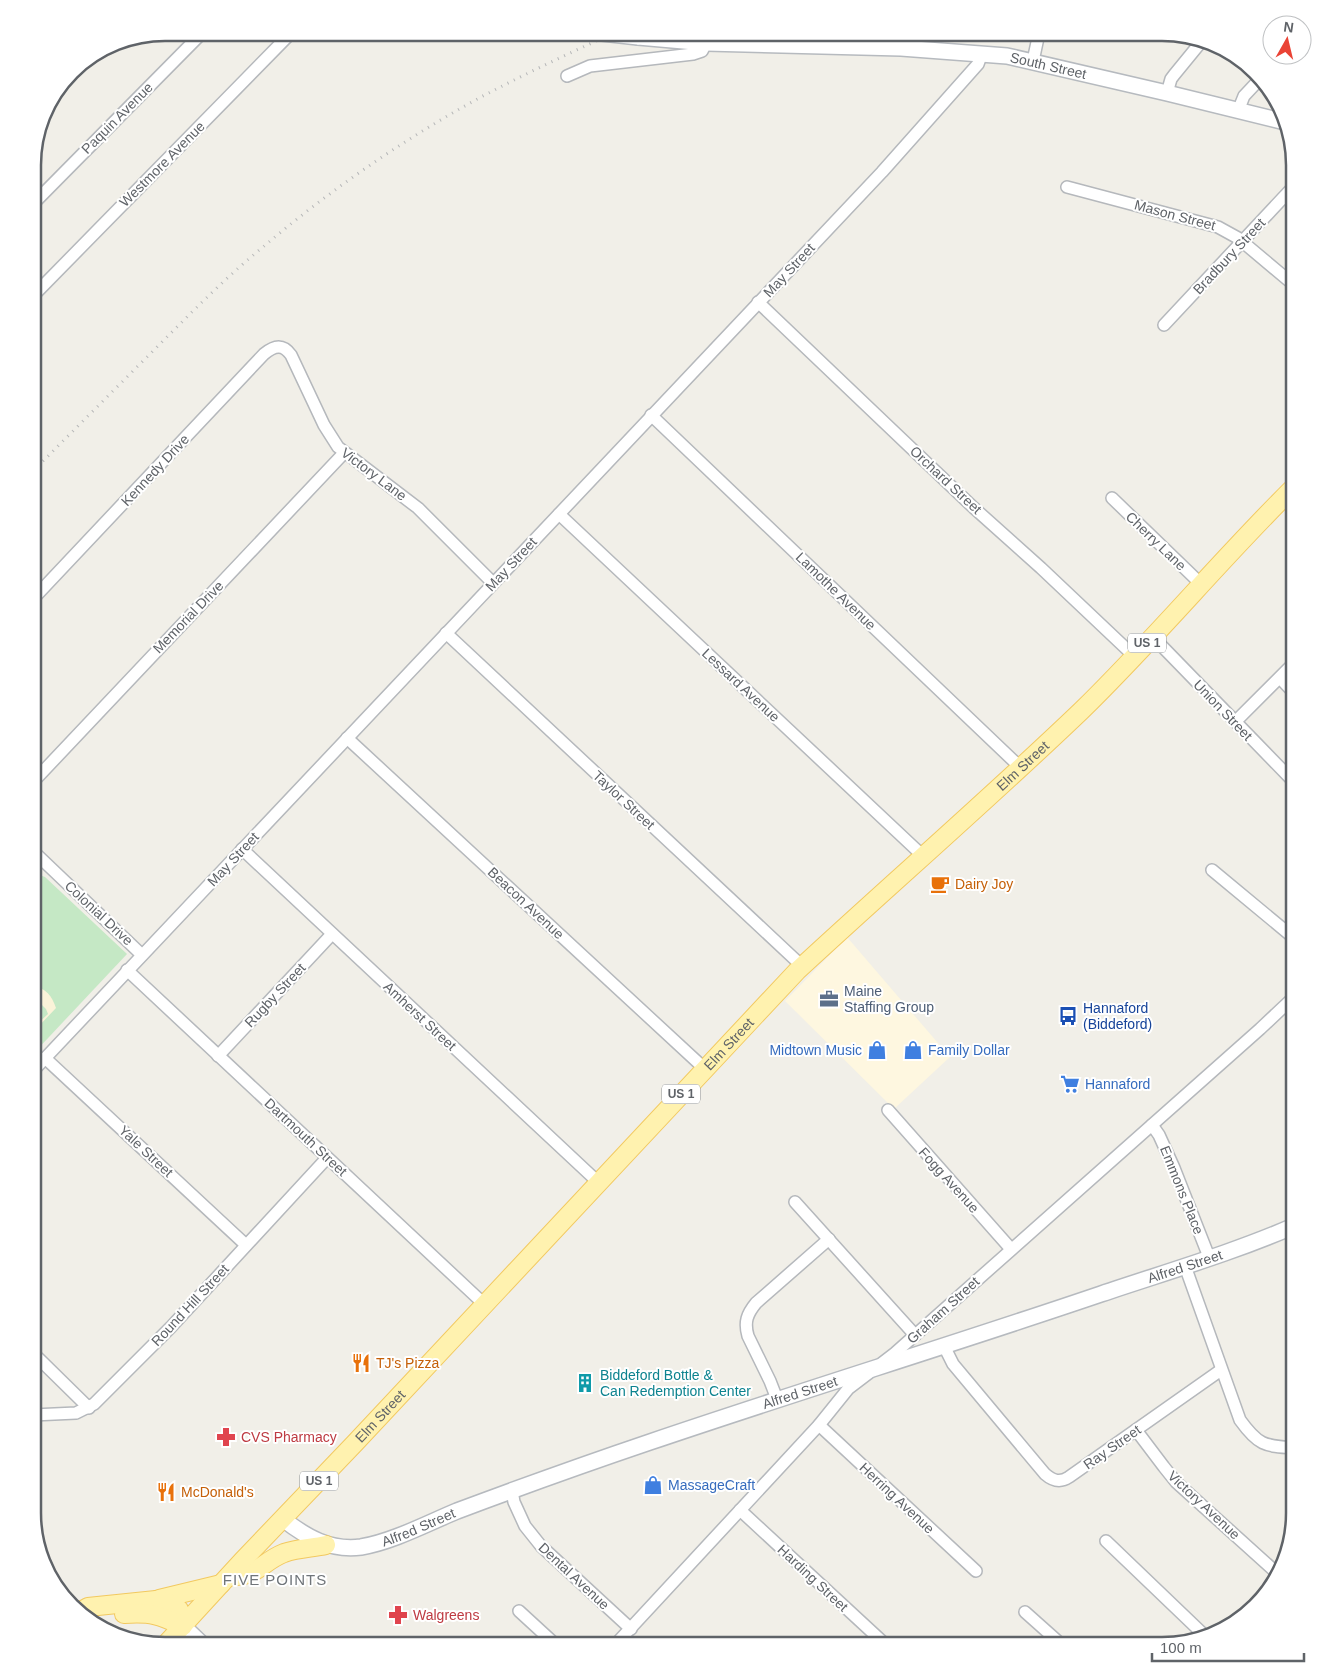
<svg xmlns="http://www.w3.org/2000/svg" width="1327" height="1678" font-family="Arial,sans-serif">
	<rect width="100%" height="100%" fill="#f1efe8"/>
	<polygon fill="#fef7e0" points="847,937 950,1057 894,1109 785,1001"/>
	<polygon fill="#c5e8c5" points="37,874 45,877 127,954 33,1054 33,875"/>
	<path fill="#fbf3d9" d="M33,986C46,988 52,996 56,1008L37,1028L39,1035L36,1039L33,1040V1027H34L48,1014L46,1009L33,996Z"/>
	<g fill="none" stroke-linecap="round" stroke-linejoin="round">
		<g stroke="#b5b8bc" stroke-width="14">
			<g id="street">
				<polyline points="1033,61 1039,33"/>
				<polyline points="567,76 590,66 693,54 702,51 706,43"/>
				<polyline points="1167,93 1171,79 1174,75 1201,42"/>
				<polyline points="1238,111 1244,96 1259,80"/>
				<polyline points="1067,187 1218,227 1238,238 1294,285"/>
				<polyline points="33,204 202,33"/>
				<polyline points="33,296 291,33"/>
				<polyline points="758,302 974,508 1041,568 1134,656"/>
				<polyline points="1164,325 1294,186"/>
				<polyline points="651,415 1020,767"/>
				<polyline points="1112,498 1201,584"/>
				<polyline points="559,514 923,856"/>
				<path d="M33,599L264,354C275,345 283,344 291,355L324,425L338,447L418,508L493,583"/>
				<polyline points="446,633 802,966"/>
				<polyline points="1153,637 1294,782"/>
				<polyline points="1280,678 1294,693"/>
				<polyline points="1235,722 1294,663"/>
				<polyline points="347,738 705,1069"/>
				<polyline points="33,782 344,453"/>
				<polyline points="242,849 599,1183"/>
				<polyline points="33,851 142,955"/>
				<polyline points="1212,870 1294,938"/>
				<polyline points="127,970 484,1304"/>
				<polyline points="218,1056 332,934"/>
				<polyline points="45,1058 246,1245"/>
				<polyline points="33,1071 882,172 978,64 982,53"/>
				<polyline points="888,1110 1011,1249"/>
				<polyline points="1152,1125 1159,1135 1174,1168 1209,1257"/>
				<polyline points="33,1200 34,1202"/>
				<polyline points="795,1202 915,1335"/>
				<path d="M1185,1266L1240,1420C1258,1445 1264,1446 1294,1448"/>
				<path d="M944,1346L953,1364L1045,1474C1053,1481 1060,1483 1069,1477L1221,1370"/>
				<polyline points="33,1353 89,1408"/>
				<polyline points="882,1363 895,1353 1260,1029 1294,997"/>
				<path d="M777,1399L770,1381L748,1336C744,1322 747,1314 756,1303L829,1239"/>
				<polyline points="33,1415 76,1413 94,1404 171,1327 327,1158"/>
				<polyline points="819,1425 976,1571"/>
				<polyline points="1136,1430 1164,1467 1176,1482 1278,1574"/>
				<polyline points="512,1491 514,1502 525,1526 541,1546 631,1629"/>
				<polyline points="33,1497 35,1522"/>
				<polyline points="740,1510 886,1645"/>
				<polyline points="1106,1541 1202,1633"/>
				<polyline points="519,1611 556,1645"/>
				<polyline points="1025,1612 1062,1645"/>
				<polyline points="615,1645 819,1425 848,1389 869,1373"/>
			</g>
		</g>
		<g stroke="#b6babf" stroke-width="18">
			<g id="secondary">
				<path id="s1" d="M638,37L706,43L901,48L1007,56L1167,93L1281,121"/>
				<path id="s2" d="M283,1519C306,1537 330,1551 361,1547C392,1542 428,1523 457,1511C521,1487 585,1464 650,1442C800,1391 951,1345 1101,1294C1166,1272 1232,1253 1294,1226"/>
				<polyline points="183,1626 203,1645"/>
			</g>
		</g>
		<g stroke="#f2c960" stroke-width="20">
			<g id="primary">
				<path d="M229,1576C257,1578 261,1562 284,1553C298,1548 313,1548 326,1545"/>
				<polyline points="159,1599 221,1584"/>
				<path d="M81,1611L88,1607L156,1600C174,1603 183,1606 183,1626"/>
				<path d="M124,1614C151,1612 159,1615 183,1626"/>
				<path id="s3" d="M165,1645L243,1560L355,1443L797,971C891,884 988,800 1081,711C1155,639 1221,559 1294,487"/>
			</g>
		</g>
		<use href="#street" stroke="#fff" stroke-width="11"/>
		<use href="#secondary" stroke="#fff" stroke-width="15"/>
		<use href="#primary" stroke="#fff2af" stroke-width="18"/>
		<path stroke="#b6b7b8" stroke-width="3" stroke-dasharray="1 6" stroke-linecap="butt" d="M33,471C74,430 115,389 156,348C191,313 225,278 263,247C330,190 404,139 481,97C525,74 569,53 614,33"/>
		<g stroke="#b6babf" stroke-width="18" stroke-linecap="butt">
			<polyline id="secondary-bridge" points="602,33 638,37"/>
		</g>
		<use href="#secondary-bridge" stroke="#fff" stroke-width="15"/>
	</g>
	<defs>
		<g id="cafe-bare" transform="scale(1.5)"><path d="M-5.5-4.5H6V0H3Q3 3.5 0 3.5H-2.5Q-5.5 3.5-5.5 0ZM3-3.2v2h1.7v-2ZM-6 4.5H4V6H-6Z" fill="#e8710a" stroke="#fff" stroke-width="2.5" paint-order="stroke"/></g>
		<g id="office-bare" transform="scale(1.5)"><path d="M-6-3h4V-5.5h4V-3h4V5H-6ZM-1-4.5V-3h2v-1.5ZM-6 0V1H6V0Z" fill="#5c6f8a" stroke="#fff" stroke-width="2.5" paint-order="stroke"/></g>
		<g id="bus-bare" transform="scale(1.5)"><path d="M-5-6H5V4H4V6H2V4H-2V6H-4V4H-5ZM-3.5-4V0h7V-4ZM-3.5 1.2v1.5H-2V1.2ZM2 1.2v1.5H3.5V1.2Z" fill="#1a4fb4" stroke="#fff" stroke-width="2.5" paint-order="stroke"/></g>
		<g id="shop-bare" transform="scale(1.5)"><path d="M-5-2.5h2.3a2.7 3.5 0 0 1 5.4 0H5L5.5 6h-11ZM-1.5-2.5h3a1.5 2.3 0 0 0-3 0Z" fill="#3f7fe0" stroke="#fff" stroke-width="2.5" paint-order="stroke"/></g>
		<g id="supermarket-bare" transform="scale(1.5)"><path d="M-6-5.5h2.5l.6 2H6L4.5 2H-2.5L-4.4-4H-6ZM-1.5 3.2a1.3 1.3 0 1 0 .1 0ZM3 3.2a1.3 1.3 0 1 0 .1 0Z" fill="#3f7fe0" stroke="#fff" stroke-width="2.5" paint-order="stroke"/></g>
		<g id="restaurant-bare" transform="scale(1.5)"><path d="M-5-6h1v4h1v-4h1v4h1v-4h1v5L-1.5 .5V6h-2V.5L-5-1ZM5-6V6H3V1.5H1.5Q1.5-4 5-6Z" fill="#e8710a" stroke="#fff" stroke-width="2.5" paint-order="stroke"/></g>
		<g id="building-bare" transform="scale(1.5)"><path d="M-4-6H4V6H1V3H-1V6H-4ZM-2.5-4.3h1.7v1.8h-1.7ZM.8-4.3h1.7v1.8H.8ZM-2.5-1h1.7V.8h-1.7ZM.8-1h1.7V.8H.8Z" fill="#0f9aa8" stroke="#fff" stroke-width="2.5" paint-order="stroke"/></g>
		<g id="pharmacy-bare" transform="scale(1.5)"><path d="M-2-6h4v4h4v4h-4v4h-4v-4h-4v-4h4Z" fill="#e0444e" stroke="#fff" stroke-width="2.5" paint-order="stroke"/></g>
	</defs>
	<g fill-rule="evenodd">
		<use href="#cafe-bare" x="940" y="884"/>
		<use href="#office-bare" x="829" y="999"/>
		<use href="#bus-bare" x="1068" y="1016"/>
		<use href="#shop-bare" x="877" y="1050"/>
		<use href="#shop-bare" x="913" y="1050"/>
		<use href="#supermarket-bare" x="1070" y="1084"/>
		<use href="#restaurant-bare" x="361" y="1363"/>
		<use href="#building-bare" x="585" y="1383"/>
		<use href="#pharmacy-bare" x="226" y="1437"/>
		<use href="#shop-bare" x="653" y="1485"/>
		<use href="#restaurant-bare" x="166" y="1492"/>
		<use href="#pharmacy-bare" x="398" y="1615"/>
	</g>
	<g text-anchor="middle" stroke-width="4" stroke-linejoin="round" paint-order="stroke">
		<g fill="#fff" stroke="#8f9295" stroke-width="1">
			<rect x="1128" y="633.5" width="38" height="19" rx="4"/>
			<rect x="662" y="1084.5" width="38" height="19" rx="4"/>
			<rect x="300" y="1471.5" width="38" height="19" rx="4"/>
		</g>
		<g font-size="12" font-weight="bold" fill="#5f6368">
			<text x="1147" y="647">US 1</text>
			<text x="681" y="1098">US 1</text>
			<text x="319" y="1485">US 1</text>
		</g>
		<g font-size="14" fill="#5f6368" stroke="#fff">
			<text dy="5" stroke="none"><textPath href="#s1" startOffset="412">South Street</textPath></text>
			<text transform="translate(117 118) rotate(-45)" y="5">Paquin Avenue</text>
			<text transform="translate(162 164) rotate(-45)" y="5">Westmore Avenue</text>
			<text transform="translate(1175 215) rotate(15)" y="5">Mason Street</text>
			<text transform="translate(1229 256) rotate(-47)" y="5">Bradbury Street</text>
			<text transform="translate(789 270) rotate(-47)" y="5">May Street</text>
			<text transform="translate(155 470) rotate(-47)" y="5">Kennedy Drive</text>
			<text transform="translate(374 474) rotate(37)" y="5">Victory Lane</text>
			<text transform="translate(946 480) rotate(43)" y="5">Orchard Street</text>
			<text transform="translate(1156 541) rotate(44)" y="5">Cherry Lane</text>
			<text transform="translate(511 564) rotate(-47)" y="5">May Street</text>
			<text transform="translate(836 591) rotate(44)" y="5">Lamothe Avenue</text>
			<text transform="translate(188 617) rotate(-46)" y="5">Memorial Drive</text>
			<text transform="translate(741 685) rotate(43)" y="5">Lessard Avenue</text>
			<text transform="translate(1223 710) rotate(46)" y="5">Union Street</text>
			<text dy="5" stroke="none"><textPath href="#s3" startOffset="1229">Elm Street</textPath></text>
			<text transform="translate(624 800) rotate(43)" y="5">Taylor Street</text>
			<text transform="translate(233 859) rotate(-47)" y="5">May Street</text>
			<text transform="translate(526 903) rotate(43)" y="5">Beacon Avenue</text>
			<text transform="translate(99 913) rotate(43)" y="5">Colonial Drive</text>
			<text transform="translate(275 995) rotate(-47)" y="5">Rugby Street</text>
			<text transform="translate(420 1016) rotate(43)" y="5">Amherst Street</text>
			<text dy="5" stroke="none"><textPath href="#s3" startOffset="824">Elm Street</textPath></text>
			<text transform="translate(306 1137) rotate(43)" y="5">Dartmouth Street</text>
			<text transform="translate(146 1151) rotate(43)" y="5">Yale Street</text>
			<text transform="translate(949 1180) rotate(48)" y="5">Fogg Avenue</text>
			<text transform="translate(1182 1190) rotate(68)" y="5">Emmons Place</text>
			<text dy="5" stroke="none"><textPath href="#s2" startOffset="956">Alfred Street</textPath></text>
			<text transform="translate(190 1305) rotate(-47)" y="5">Round Hill Street</text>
			<text transform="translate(943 1310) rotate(-42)" y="5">Graham Street</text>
			<text dy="5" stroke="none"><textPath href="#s2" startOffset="551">Alfred Street</textPath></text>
			<text dy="5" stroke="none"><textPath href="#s3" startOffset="314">Elm Street</textPath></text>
			<text transform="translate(1112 1447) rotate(-35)" y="5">Ray Street</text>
			<text transform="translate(897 1498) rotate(43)" y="5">Herring Avenue</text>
			<text transform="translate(1204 1505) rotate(43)" y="5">Victory Avenue</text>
			<text dy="5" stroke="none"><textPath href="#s2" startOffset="146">Alfred Street</textPath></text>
			<text transform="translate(574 1576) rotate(43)" y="5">Dental Avenue</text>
			<text transform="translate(813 1578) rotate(43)" y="5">Harding Street</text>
		</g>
		<g font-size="14" fill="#c56008" stroke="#fff" text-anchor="start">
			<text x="955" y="889">Dairy Joy</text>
			<text x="376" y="1368">TJ's Pizza</text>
			<text x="181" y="1497">McDonald's</text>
		</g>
		<g font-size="14" fill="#4e5e75" stroke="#fff" text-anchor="start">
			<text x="844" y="996">Maine<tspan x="844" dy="16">Staffing Group</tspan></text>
		</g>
		<g font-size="14" fill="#164399" stroke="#fff" text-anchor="start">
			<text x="1083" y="1013">Hannaford<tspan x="1083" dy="16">(Biddeford)</tspan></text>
		</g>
		<g font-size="14" fill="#366cbe" stroke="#fff" text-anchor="start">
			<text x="862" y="1055" text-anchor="end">Midtown Music</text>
			<text x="928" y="1055">Family Dollar</text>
			<text x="1085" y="1089">Hannaford</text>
			<text x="668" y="1490">MassageCraft</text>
		</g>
		<g font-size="14" fill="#0d838f" stroke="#fff" text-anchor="start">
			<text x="600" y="1380">Biddeford Bottle &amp;<tspan x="600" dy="16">Can Redemption Center</tspan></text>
		</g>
		<g font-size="14" fill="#be3a42" stroke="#fff" text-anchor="start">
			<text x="241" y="1442">CVS Pharmacy</text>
			<text x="413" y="1620">Walgreens</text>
		</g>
		<g font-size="15" letter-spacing="1" fill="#70757a" stroke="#fff">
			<text x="275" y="1585">FIVE POINTS</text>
		</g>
	</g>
	<path d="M0 0H1327V1678H0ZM165 41H1162A124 124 0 0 1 1286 165V1513A124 124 0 0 1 1162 1637H165A124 124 0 0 1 41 1513V165A124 124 0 0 1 165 41Z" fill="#fff" fill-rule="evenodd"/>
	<path fill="none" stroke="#5f6368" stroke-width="2.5" d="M165 41H1162A124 124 0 0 1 1286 165V1513A124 124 0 0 1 1162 1637H165A124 124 0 0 1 41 1513V165A124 124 0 0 1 165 41Z"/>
	<g transform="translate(1287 40) rotate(8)"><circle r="24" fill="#ffffff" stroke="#bfc1c3"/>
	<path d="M0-4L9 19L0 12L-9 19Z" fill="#ea4335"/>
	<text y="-8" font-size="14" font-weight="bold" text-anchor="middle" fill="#5f6368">N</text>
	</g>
	<path d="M1152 1653v8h152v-8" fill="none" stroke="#5f6368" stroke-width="2.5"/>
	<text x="1160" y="1653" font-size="15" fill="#5f6368" stroke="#ffffff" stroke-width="4" paint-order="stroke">100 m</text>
</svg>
